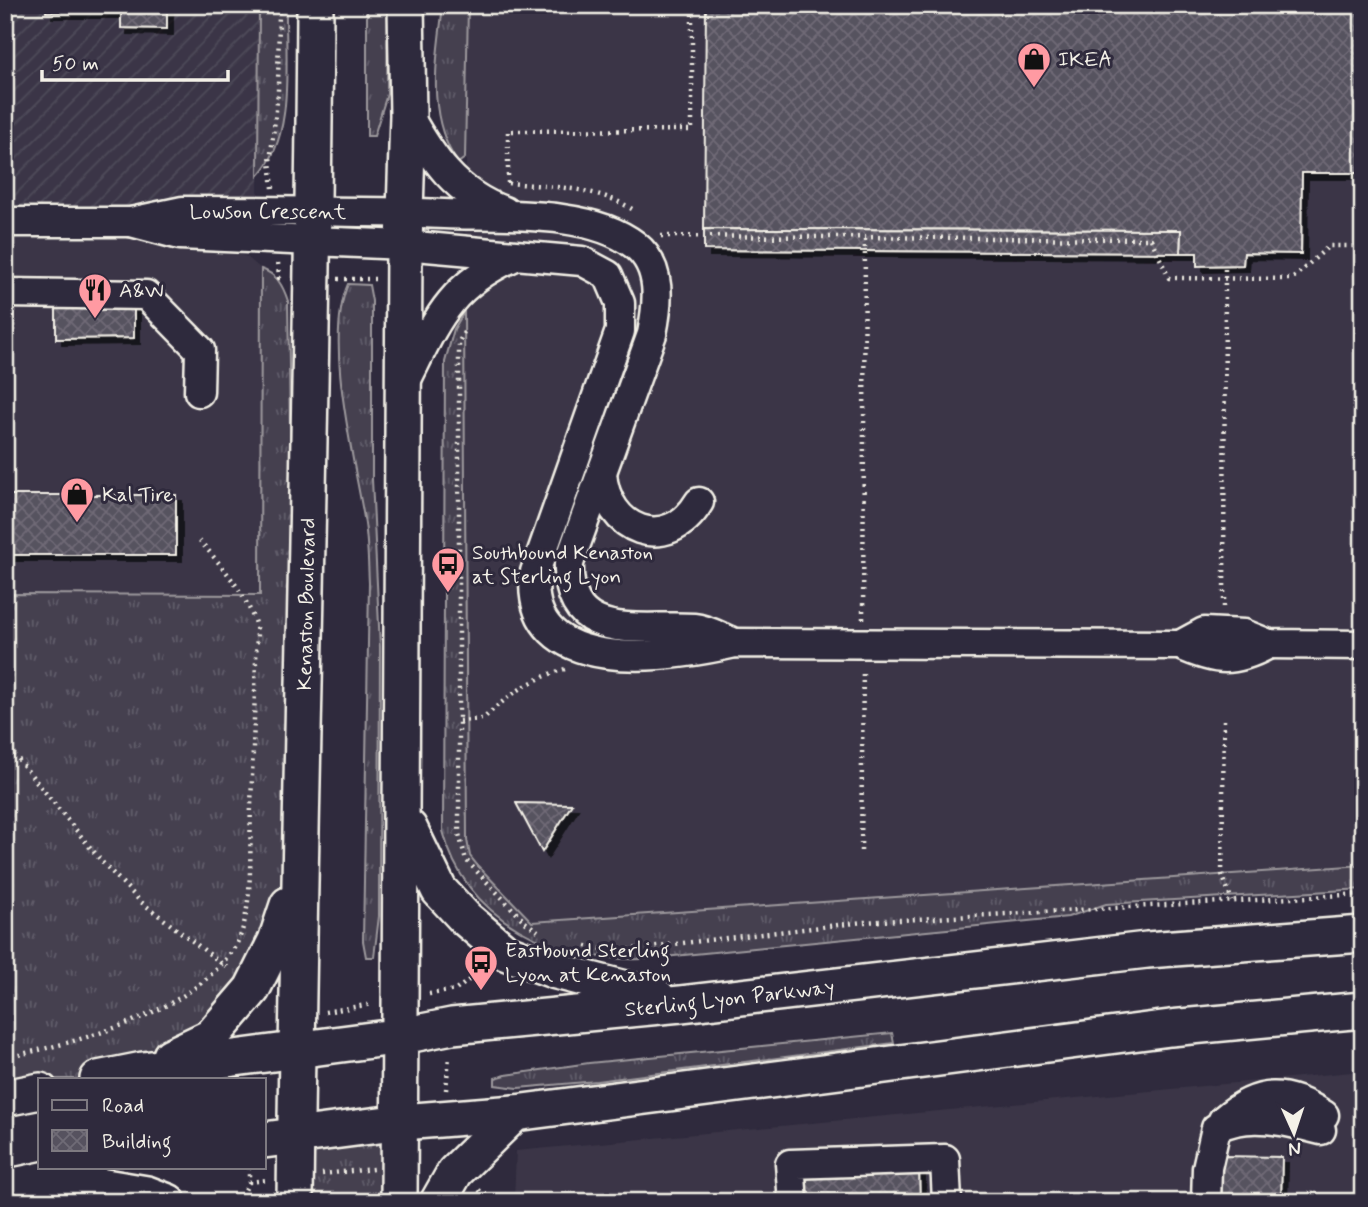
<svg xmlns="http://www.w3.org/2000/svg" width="1368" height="1207" font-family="Mynerve,sans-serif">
	<defs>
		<pattern id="industrial-furrows" width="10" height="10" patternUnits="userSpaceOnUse" patternTransform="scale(1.75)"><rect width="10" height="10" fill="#3b3647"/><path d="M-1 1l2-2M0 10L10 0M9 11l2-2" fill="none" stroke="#4e4a59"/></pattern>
		<pattern id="grass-tufts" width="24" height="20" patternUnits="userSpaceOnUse" patternTransform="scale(1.75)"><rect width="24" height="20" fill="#454050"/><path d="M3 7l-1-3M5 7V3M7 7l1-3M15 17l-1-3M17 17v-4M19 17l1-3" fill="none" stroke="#605c69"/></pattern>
		<pattern id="building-cross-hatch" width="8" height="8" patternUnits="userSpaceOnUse" patternTransform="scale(1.75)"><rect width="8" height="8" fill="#56525f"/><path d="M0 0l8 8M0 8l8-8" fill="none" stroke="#6f6b76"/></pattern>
		<filter id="shadow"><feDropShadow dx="6" dy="6" stdDeviation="0" flood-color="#0009"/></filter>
	</defs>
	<rect width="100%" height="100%" fill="#2f2a3d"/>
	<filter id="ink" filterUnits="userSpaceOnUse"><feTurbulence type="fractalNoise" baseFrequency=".0143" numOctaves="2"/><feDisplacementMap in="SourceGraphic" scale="14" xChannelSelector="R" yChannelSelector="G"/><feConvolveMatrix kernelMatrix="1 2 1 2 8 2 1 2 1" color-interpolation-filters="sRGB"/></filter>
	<g filter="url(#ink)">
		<g fill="#3b3647">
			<polygon points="468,5 1363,5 1363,865 532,922 478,866 470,856 467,840 464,312"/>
			<polygon points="5,222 180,235 247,257 261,269 260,595 5,594"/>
			<polygon points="1363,1071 1363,1202 514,1202 516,1151"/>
		</g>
		<polygon fill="url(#industrial-furrows)" points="5,5 259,5 258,211 5,222"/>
		<g fill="url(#grass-tufts)" stroke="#9c989c" stroke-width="2">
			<path d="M259,5H286C285,56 296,138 258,176Z"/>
			<polygon points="367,5 388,5 387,94 374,136 367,136"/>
			<path d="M443,5H468L465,158L458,163C425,116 437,59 443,5Z"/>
			<path d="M261,269C277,274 283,286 288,301L297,875L211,1037L98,1079H40L5,1098V594L260,595Z"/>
			<path d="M348,284L369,285L372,301V479L380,647L379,916L374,957H366L363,941L369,583C368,563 368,543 365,524C355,461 323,342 348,284Z"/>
			<path d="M464,312L467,840L470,856L478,866L532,922L1363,865V889L1106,904L1068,917L644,959C557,962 466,922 443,831L445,362L454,329Z"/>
			<polygon points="892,1033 894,1043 597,1081 518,1088 495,1085 495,1078 506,1075 589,1063"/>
			<polygon points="402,1122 399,1202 295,1202 296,1136"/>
		</g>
		<g fill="url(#building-cross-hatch)" stroke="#f4f1e8" stroke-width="2" filter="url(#shadow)">
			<polygon points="46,5 167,5 167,29 121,28 121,12 46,12"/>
			<polygon points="706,5 1363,5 1363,173 1302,173 1301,254 1244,253 1243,265 1197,266 1197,253 1180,253 1181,230 704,229"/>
			<polygon points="704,229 1181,230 1180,253 704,250"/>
			<polygon points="56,302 134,302 134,338 56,339"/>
			<rect x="5" y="495" width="171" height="60"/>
			<polygon points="516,803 572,804 542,852"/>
			<polygon points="1222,1156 1282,1157 1281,1202 1221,1202"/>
			<polygon points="919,1171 920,1202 805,1202 804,1175"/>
		</g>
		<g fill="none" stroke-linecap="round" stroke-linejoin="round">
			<g stroke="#f4f1e8" stroke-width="33">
				<g id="minor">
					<path d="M408,115C432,158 456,194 504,211"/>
					<path id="s1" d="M5,222H131L183,211C270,211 357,211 444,214C499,216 589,209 635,245C663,267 658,304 652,334L569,563C566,645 640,624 694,628C707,629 722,638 735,643"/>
					<path d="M131,222L180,235L404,245L582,261L608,275L620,303V331L535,572C522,680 669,658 735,643L1180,645C1217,662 1234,663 1269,644"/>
					<polyline points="5,293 146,295 200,350 199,392"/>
					<path d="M405,383C436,322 447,287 513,257"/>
					<path d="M602,473C606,531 667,555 699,502"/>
					<polyline points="1180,645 1204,632 1244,634 1269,644 1363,645"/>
					<path d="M1223,1120C1259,1089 1286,1090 1324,1115"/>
					<polyline points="793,1202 790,1164 945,1159 947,1202"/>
					<path d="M1206,1202L1207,1168L1216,1128C1248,1111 1287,1121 1321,1130"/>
				</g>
			</g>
			<g stroke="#f4f1e8" stroke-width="40">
				<g id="major">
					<polyline points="409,828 439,890 465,918 505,952 556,971 657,997"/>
					<polyline points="171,1056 211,1037 252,989 276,941 288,905"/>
					<path id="s2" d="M98,1079L143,1070L402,1036L452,1026L681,1004L1147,950L1363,934"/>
					<polyline points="5,1098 40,1091"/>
					<polyline points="264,1140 402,1122 515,1113 1170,1028 1363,1010"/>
					<polyline points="51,1178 147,1194 168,1202"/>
					<polyline points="5,1188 72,1174"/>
					<path id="s3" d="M295,1202C299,803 313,404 315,5"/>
					<polyline points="399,1202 404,245 408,115 406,5"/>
					<polyline points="438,1202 455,1172 515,1113"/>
				</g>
			</g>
			<g stroke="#f4f1e8" stroke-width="4.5" stroke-dasharray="2 5" stroke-linecap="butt">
				<path d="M508,183C550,187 595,186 632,209"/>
				<polyline points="508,183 508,131 692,130 692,5"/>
				<polyline points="273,188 270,162 278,93 279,5"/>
				<polyline points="661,236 1151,239 1169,278 1292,279 1329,246 1363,246"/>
				<polyline points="278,263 279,278 284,278"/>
				<polyline points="338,279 375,279"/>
				<polyline points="464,332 459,342 459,834 466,860 525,922 538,931"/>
				<polyline points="1224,607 1225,265"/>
				<polyline points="863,619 865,238"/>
				<polyline points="1224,720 1222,874 1232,901"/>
				<path d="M459,721L483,719C508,695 531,679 565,669"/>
				<polyline points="5,743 103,863 141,902 229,969"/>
				<polyline points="861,851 863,669"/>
				<polyline points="586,946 615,951 864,922 1363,894"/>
				<polyline points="429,994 456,990 483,969"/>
				<polyline points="325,1012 372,1004"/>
				<path d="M5,1058C79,1041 190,1015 234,948C255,917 249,845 251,807C253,749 255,690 257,632C250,596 223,568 200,541"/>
				<polyline points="446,1090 449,1057"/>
				<polyline points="322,1174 373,1169"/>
				<polyline points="249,1182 268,1180"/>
				<polyline points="479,1190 492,1202"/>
				<polyline points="239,1202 249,1182 249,1167"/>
			</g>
			<use href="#minor" stroke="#2f2a3d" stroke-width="28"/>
			<use href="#major" stroke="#2f2a3d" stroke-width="35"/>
		</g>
	</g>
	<defs>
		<g id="shop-pin" transform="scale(1.75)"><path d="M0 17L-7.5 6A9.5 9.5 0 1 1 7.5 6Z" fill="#ff9aa2" stroke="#2f2a3d"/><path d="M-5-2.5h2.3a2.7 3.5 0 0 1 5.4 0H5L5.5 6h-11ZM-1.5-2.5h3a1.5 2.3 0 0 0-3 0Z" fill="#111"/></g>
		<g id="restaurant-pin" transform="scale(1.75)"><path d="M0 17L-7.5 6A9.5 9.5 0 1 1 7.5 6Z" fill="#ff9aa2" stroke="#2f2a3d"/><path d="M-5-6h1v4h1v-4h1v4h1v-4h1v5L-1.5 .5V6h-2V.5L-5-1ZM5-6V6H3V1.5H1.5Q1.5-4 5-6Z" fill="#111"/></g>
		<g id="bus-pin" transform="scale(1.75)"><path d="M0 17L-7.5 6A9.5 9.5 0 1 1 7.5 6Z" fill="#ff9aa2" stroke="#2f2a3d"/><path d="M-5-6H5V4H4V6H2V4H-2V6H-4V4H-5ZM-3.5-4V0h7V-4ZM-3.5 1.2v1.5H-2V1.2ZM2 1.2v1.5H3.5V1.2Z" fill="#111"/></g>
	</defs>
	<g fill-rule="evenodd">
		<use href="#shop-pin" x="1034" y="59"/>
		<use href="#restaurant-pin" x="95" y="290"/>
		<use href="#shop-pin" x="77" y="494"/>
		<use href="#bus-pin" x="448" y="564"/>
		<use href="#bus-pin" x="481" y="962"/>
	</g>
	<g text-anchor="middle" stroke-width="6" stroke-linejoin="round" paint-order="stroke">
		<g font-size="21" fill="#f4f1e8" stroke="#2f2a3d" text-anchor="start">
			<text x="1058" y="66">IKEA</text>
			<text x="119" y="297">A&amp;W</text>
			<text x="102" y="501">Kal Tire</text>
			<text x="472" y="559">Southbound Kenaston<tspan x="472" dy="24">at Sterling Lyon</tspan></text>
			<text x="505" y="957">Eastbound Sterling<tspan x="505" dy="24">Lyon at Kenaston</tspan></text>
		</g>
		<g font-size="21" fill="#f4f1e8" stroke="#2f2a3d">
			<text dy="7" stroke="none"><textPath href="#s1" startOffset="264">Lowson Crescent</textPath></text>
			<text dy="7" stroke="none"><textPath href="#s3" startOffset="598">Kenaston Boulevard</textPath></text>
			<text dy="7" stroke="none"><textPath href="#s2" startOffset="637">Sterling Lyon Parkway</textPath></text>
		</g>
	</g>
	<rect width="1368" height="1207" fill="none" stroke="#2f2a3d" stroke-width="28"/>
	<rect x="14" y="14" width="1340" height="1179" fill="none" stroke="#f4f1e8" stroke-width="2.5" filter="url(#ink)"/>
	<rect x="38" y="1078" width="228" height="91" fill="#2f2a3d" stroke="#7e7a81" stroke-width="2"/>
	<rect x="52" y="1100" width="35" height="10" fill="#2f2a3d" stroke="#7e7a81" stroke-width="2"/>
	<text x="102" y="1112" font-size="21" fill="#f4f1e8">Road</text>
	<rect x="52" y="1130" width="35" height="21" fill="url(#building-cross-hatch)" stroke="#7e7a81" stroke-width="2"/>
	<text x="102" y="1148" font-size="21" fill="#f4f1e8">Building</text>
	<g transform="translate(1294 1133) rotate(177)" stroke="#2f2a3d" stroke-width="5" paint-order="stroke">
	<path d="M0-5L12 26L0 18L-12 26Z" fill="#f4f1e8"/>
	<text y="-10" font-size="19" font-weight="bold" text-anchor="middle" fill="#f4f1e8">N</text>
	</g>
	<path d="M42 70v10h186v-10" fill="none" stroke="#f4f1e8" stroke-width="3.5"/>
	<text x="52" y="70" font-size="21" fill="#f4f1e8" stroke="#2f2a3d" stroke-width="5" paint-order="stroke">50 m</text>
</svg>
